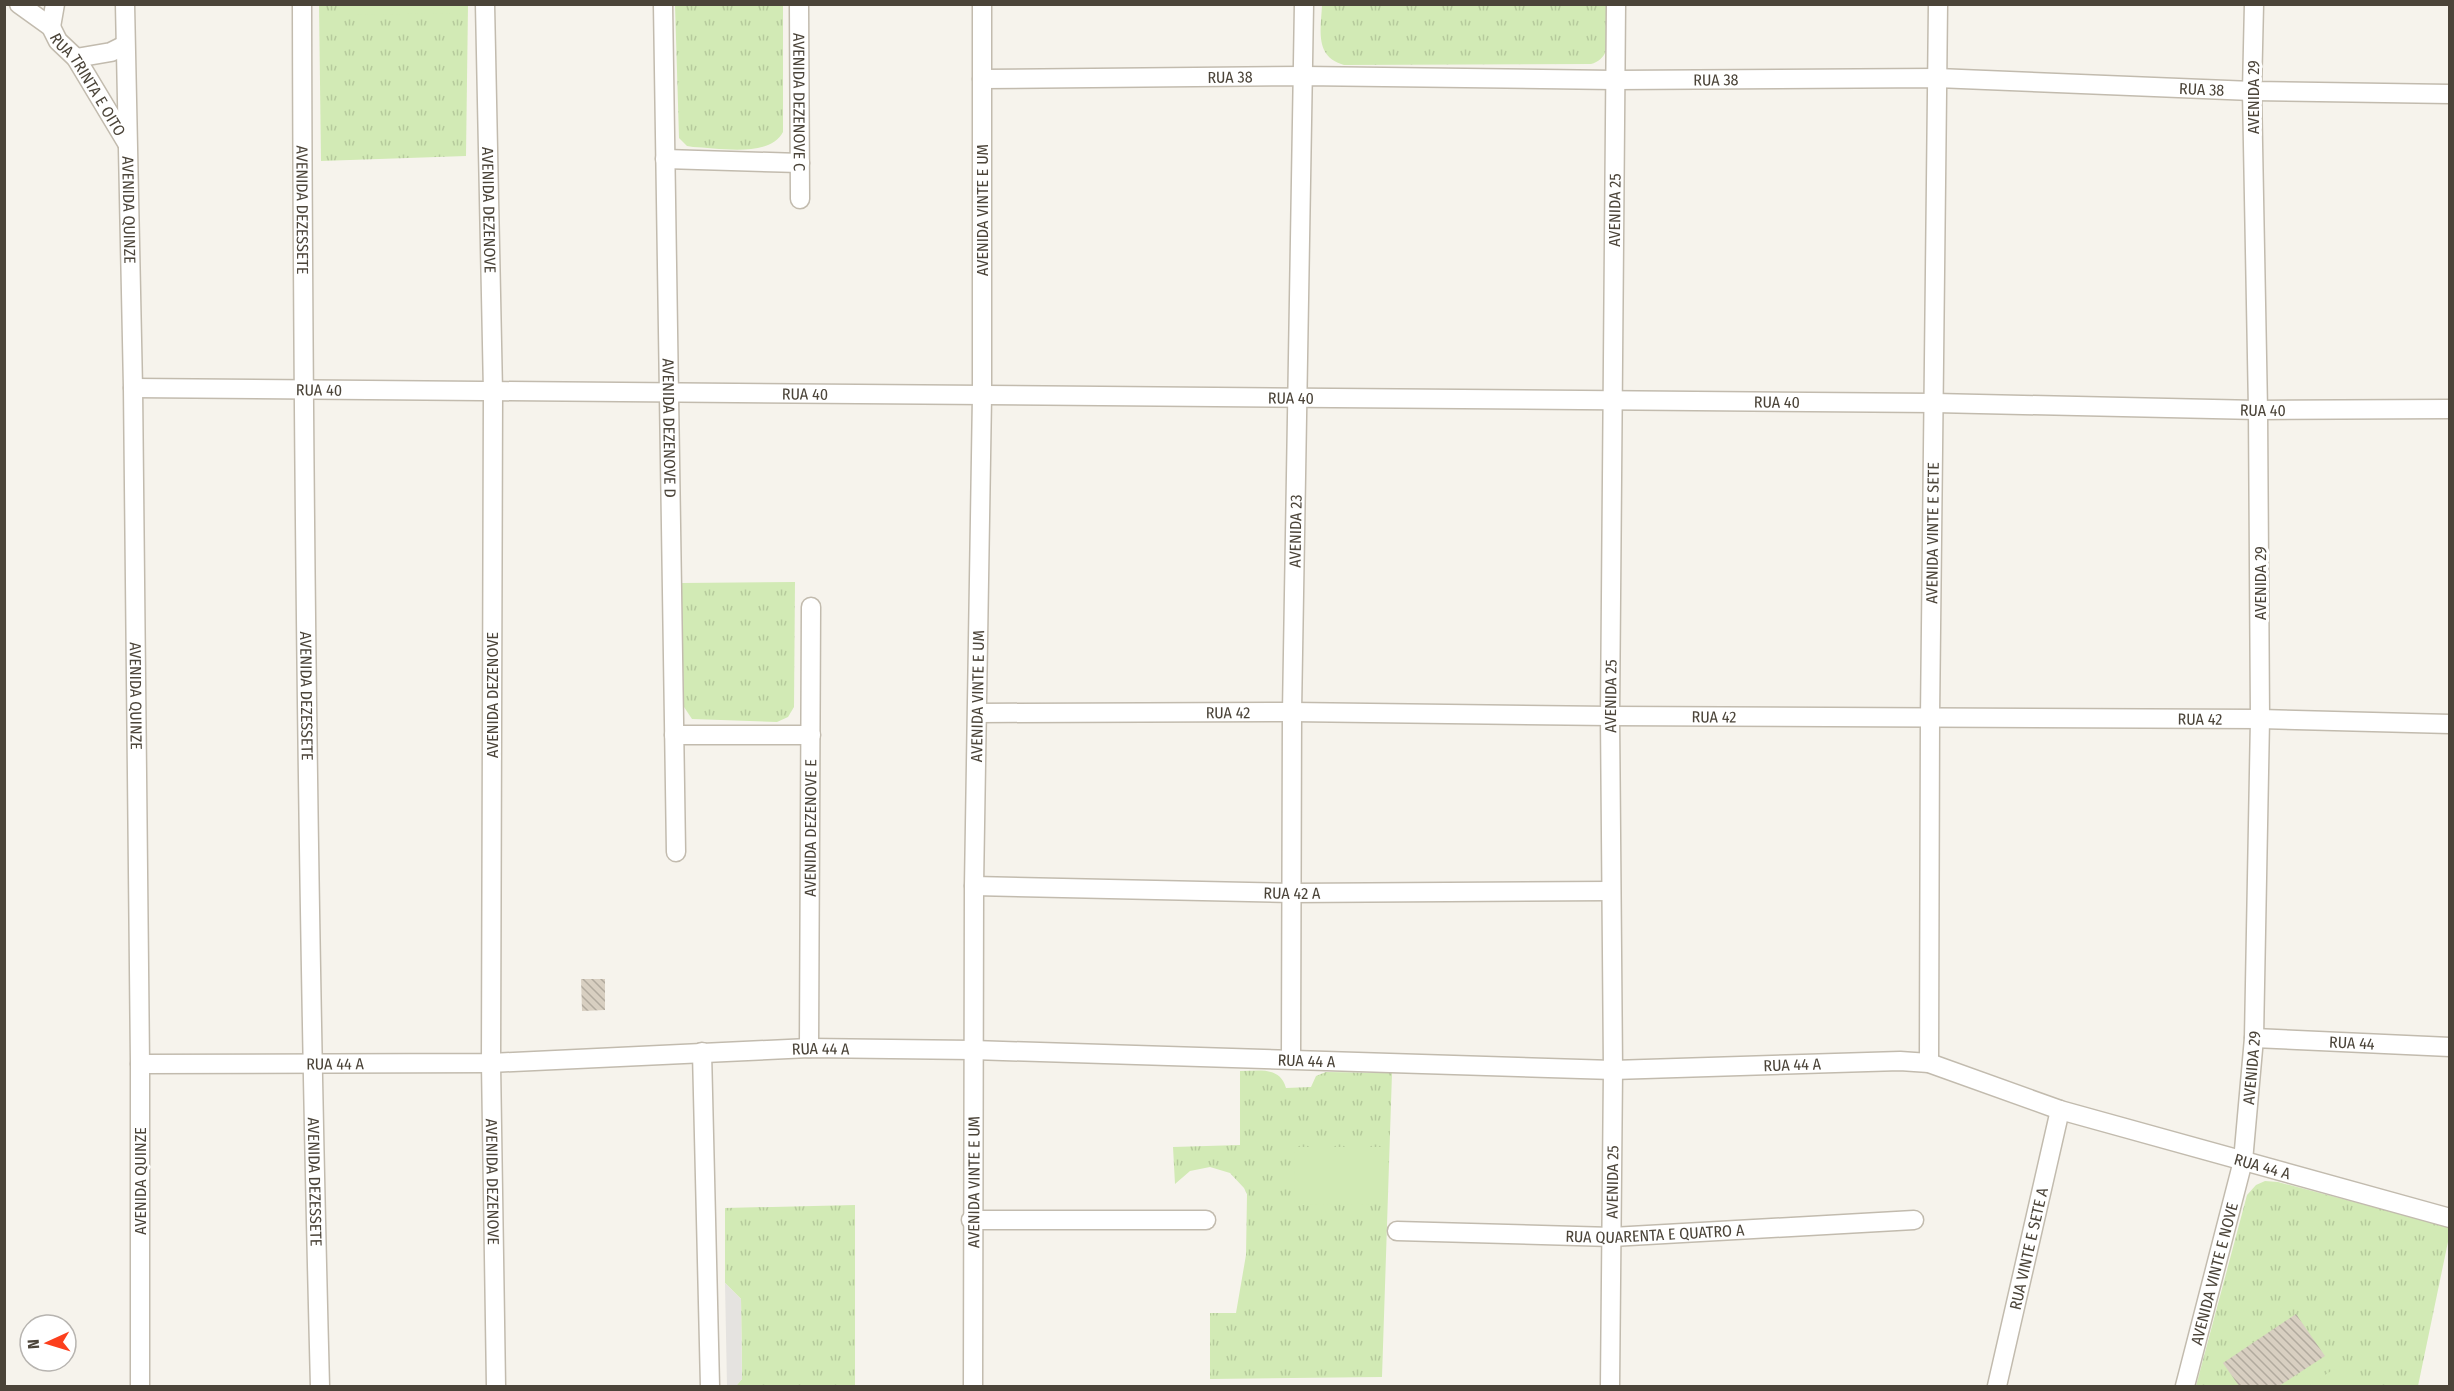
<svg xmlns="http://www.w3.org/2000/svg" width="2454" height="1391" font-family="'Fira Sans Condensed',sans-serif">
	<defs>
		<pattern id="grass-tufts" width="24" height="20" patternUnits="userSpaceOnUse" patternTransform="scale(1.5)"><rect width="24" height="20" fill="#d2eab5"/><path d="M3 7l-1-3M5 7V3M7 7l1-3M15 17l-1-3M17 17v-4M19 17l1-3" fill="none" stroke="#b6ca9c"/></pattern>
		<pattern id="building-back-hatch" width="6" height="6" patternUnits="userSpaceOnUse" patternTransform="scale(1.5)"><rect width="6" height="6" fill="#d8cfc1"/><path d="M-1 5l2 2M0 0l6 6M5-1l2 2" fill="none" stroke="#b1aa9e"/></pattern>
	</defs>
	<rect width="100%" height="100%" fill="#f6f3ec"/>
	<g fill="url(#grass-tufts)">
		<polygon points="319,5 468,5 466,156 321,161"/>
		<path d="M675,5H783V132C770,158 718,148 693,147L687,146L679,138Z"/>
		<path d="M1322,5H1608C1608,25 1616,57 1591,64L1344,65C1314,57 1321,29 1322,5Z"/>
		<polygon points="795,582 794,707 788,717 777,722 692,719 684,707 681,583"/>
		<path d="M1240,1071C1259,1071 1280,1066 1286,1088L1311,1087L1316,1076L1326,1072L1392,1073L1382,1377L1210,1379V1313H1236L1246,1255L1247,1194L1244,1188L1230,1173L1210,1167L1190,1171L1175,1184L1173,1147L1240,1145Z"/>
		<polygon points="2265,1181 2278,1182 2449,1227 2449,1237 2418,1386 2196,1386 2247,1195 2256,1185"/>
		<polygon points="855,1205 855,1386 736,1386 742,1379 741,1299 725,1283 725,1208"/>
	</g>
	<g fill="#d2eab5">
		<polygon points="354,5 454,5 454,13 354,15"/>
		<polygon points="1294,1147 1383,1147 1384,1204 1295,1205"/>
		<polygon points="2339,1366 2353,1386 2308,1386"/>
	</g>
	<polygon fill="#e5e3e0" points="725,1283 741,1299 742,1379 736,1386 727,1386"/>
	<g fill="url(#building-back-hatch)">
		<polygon points="581,979 605,979 605,1010 582,1011"/>
		<polygon points="2296,1314 2325,1356 2279,1386 2239,1386 2223,1363"/>
	</g>
	<g fill="none" stroke-linecap="round" stroke-linejoin="round">
		<g stroke="#c2bbae" stroke-width="21">
			<g id="minor">
				<path id="s1" d="M19,4L51,27L58,41L76,58L127,143"/>
				<path id="s2" d="M125,4L133,388L140,1064V1386"/>
				<path id="s3" d="M302,4C303,465 308,926 320,1386"/>
				<path id="s4" d="M485,4L493,392L491,1063L496,1386"/>
				<path id="s5" d="M663,4L676,852"/>
				<path id="s6" d="M799,4L800,199"/>
				<polyline points="51,27 55,4"/>
				<polyline points="76,58 111,52 125,45"/>
				<path id="s7" d="M982,79L1303,76L1614,80L1937,78L2252,91L2450,94"/>
				<polyline points="665,159 800,163"/>
				<path id="s8" d="M133,388L1935,403L2258,410L2450,409"/>
				<path id="s9" d="M978,713L1292,712L1610,716L2260,719L2450,724"/>
				<polyline points="674,735 811,735"/>
				<path id="s10" d="M974,886L1290,893L1610,891"/>
				<path id="s11" d="M2254,1038L2450,1047"/>
				<path id="s12" d="M809,1048L811,607"/>
				<polyline points="702,1052 710,1386"/>
				<path id="s13" d="M1291,1059L1292,712L1304,4"/>
				<path id="s14" d="M1929,1063L1930,717L1938,4"/>
				<path id="s15" d="M140,1064L491,1063L809,1048L973,1050L1613,1070L1900,1061L1929,1063L2060,1110L2450,1218"/>
				<polyline points="971,1220 1206,1220"/>
				<path id="s16" d="M1397,1231L1612,1237L1914,1220"/>
				<path id="s17" d="M973,1386L974,886L982,396V4"/>
				<path id="s18" d="M1610,1386L1613,1070L1610,716L1616,4"/>
				<path id="s19" d="M1997,1386L2060,1110"/>
				<path id="s20" d="M2185,1386L2243,1161L2254,1038L2260,719L2258,410L2252,91L2254,4"/>
			</g>
		</g>
		<use href="#minor" stroke="#fff" stroke-width="18"/>
	</g>
	<g text-anchor="middle" stroke-width="6" stroke-linejoin="round" paint-order="stroke">
		<g font-size="16" fill="#4b4439" stroke="#fff">
			<text dy="6" stroke="none"><textPath href="#s7" startOffset="248">RUA 38</textPath></text>
			<text dy="6" stroke="none"><textPath href="#s7" startOffset="734">RUA 38</textPath></text>
			<text dy="6" stroke="none"><textPath href="#s1" startOffset="108">RUA TRINTA E OITO</textPath></text>
			<text dy="6" stroke="none"><textPath href="#s7" startOffset="1220">RUA 38</textPath></text>
			<text transform="translate(2253 97) rotate(-90)" y="6">AVENIDA 29</text>
			<text dy="6" stroke="none"><textPath href="#s6" startOffset="98">AVENIDA DEZENOVE C</textPath></text>
			<text dy="6" stroke="none"><textPath href="#s2" startOffset="206">AVENIDA QUINZE</textPath></text>
			<text dy="6" stroke="none"><textPath href="#s3" startOffset="206">AVENIDA DEZESSETE</textPath></text>
			<text dy="6" stroke="none"><textPath href="#s4" startOffset="206">AVENIDA DEZENOVE</textPath></text>
			<text transform="translate(982 210) rotate(-90)" y="6">AVENIDA VINTE E UM</text>
			<text dy="6" stroke="none"><textPath href="#s18" startOffset="1176">AVENIDA 25</textPath></text>
			<text dy="6" stroke="none"><textPath href="#s8" startOffset="186">RUA 40</textPath></text>
			<text dy="6" stroke="none"><textPath href="#s8" startOffset="672">RUA 40</textPath></text>
			<text dy="6" stroke="none"><textPath href="#s8" startOffset="1158">RUA 40</textPath></text>
			<text dy="6" stroke="none"><textPath href="#s8" startOffset="1644">RUA 40</textPath></text>
			<text dy="6" stroke="none"><textPath href="#s8" startOffset="2130">RUA 40</textPath></text>
			<text dy="6" stroke="none"><textPath href="#s5" startOffset="424">AVENIDA DEZENOVE D</textPath></text>
			<text dy="6" stroke="none"><textPath href="#s13" startOffset="528">AVENIDA 23</textPath></text>
			<text dy="6" stroke="none"><textPath href="#s14" startOffset="530">AVENIDA VINTE E SETE</textPath></text>
			<text transform="translate(2260 583) rotate(-90)" y="6">AVENIDA 29</text>
			<text dy="6" stroke="none"><textPath href="#s2" startOffset="692">AVENIDA QUINZE</textPath></text>
			<text transform="translate(492 695) rotate(-90)" y="6">AVENIDA DEZENOVE</text>
			<text dy="6" stroke="none"><textPath href="#s18" startOffset="690">AVENIDA 25</textPath></text>
			<text dy="6" stroke="none"><textPath href="#s3" startOffset="692">AVENIDA DEZESSETE</textPath></text>
			<text dy="6" stroke="none"><textPath href="#s17" startOffset="690">AVENIDA VINTE E UM</textPath></text>
			<text dy="6" stroke="none"><textPath href="#s9" startOffset="250">RUA 42</textPath></text>
			<text dy="6" stroke="none"><textPath href="#s9" startOffset="736">RUA 42</textPath></text>
			<text dy="6" stroke="none"><textPath href="#s9" startOffset="1222">RUA 42</textPath></text>
			<text dy="6" stroke="none"><textPath href="#s12" startOffset="220">AVENIDA DEZENOVE E</textPath></text>
			<text dy="6" stroke="none"><textPath href="#s10" startOffset="318">RUA 42 A</textPath></text>
			<text dy="6" stroke="none"><textPath href="#s11" startOffset="98">RUA 44</textPath></text>
			<text dy="6" stroke="none"><textPath href="#s15" startOffset="681">RUA 44 A</textPath></text>
			<text dy="6" stroke="none"><textPath href="#s15" startOffset="1167">RUA 44 A</textPath></text>
			<text dy="6" stroke="none"><textPath href="#s15" startOffset="195">RUA 44 A</textPath></text>
			<text dy="6" stroke="none"><textPath href="#s15" startOffset="1653">RUA 44 A</textPath></text>
			<text dy="6" stroke="none"><textPath href="#s20" startOffset="326">AVENIDA 29</textPath></text>
			<text dy="6" stroke="none"><textPath href="#s15" startOffset="2139">RUA 44 A</textPath></text>
			<text transform="translate(140 1181) rotate(-90)" y="6">AVENIDA QUINZE</text>
			<text dy="6" stroke="none"><textPath href="#s3" startOffset="1178">AVENIDA DEZESSETE</textPath></text>
			<text dy="6" stroke="none"><textPath href="#s4" startOffset="1178">AVENIDA DEZENOVE</textPath></text>
			<text dy="6" stroke="none"><textPath href="#s17" startOffset="204">AVENIDA VINTE E UM</textPath></text>
			<text dy="6" stroke="none"><textPath href="#s18" startOffset="204">AVENIDA 25</textPath></text>
			<text dy="6" stroke="none"><textPath href="#s16" startOffset="258">RUA QUARENTA E QUATRO A</textPath></text>
			<text dy="6" stroke="none"><textPath href="#s19" startOffset="141">RUA VINTE E SETE A</textPath></text>
			<text dy="6" stroke="none"><textPath href="#s20" startOffset="116">AVENIDA VINTE E NOVE</textPath></text>
		</g>
	</g>
	<rect width="2454" height="1391" fill="none" stroke="#4b4439" stroke-width="12"/>
	<g transform="translate(48 1343) rotate(266)"><circle r="28" fill="#ffffff" stroke="#b7b4b0" stroke-width="1.5"/>
	<path d="M0-4.5L10 22L0 15L-10 22Z" fill="#fc3f1d"/>
	<text y="-9" font-size="16" font-weight="bold" text-anchor="middle" fill="#4b4439">N</text>
	</g>
</svg>
